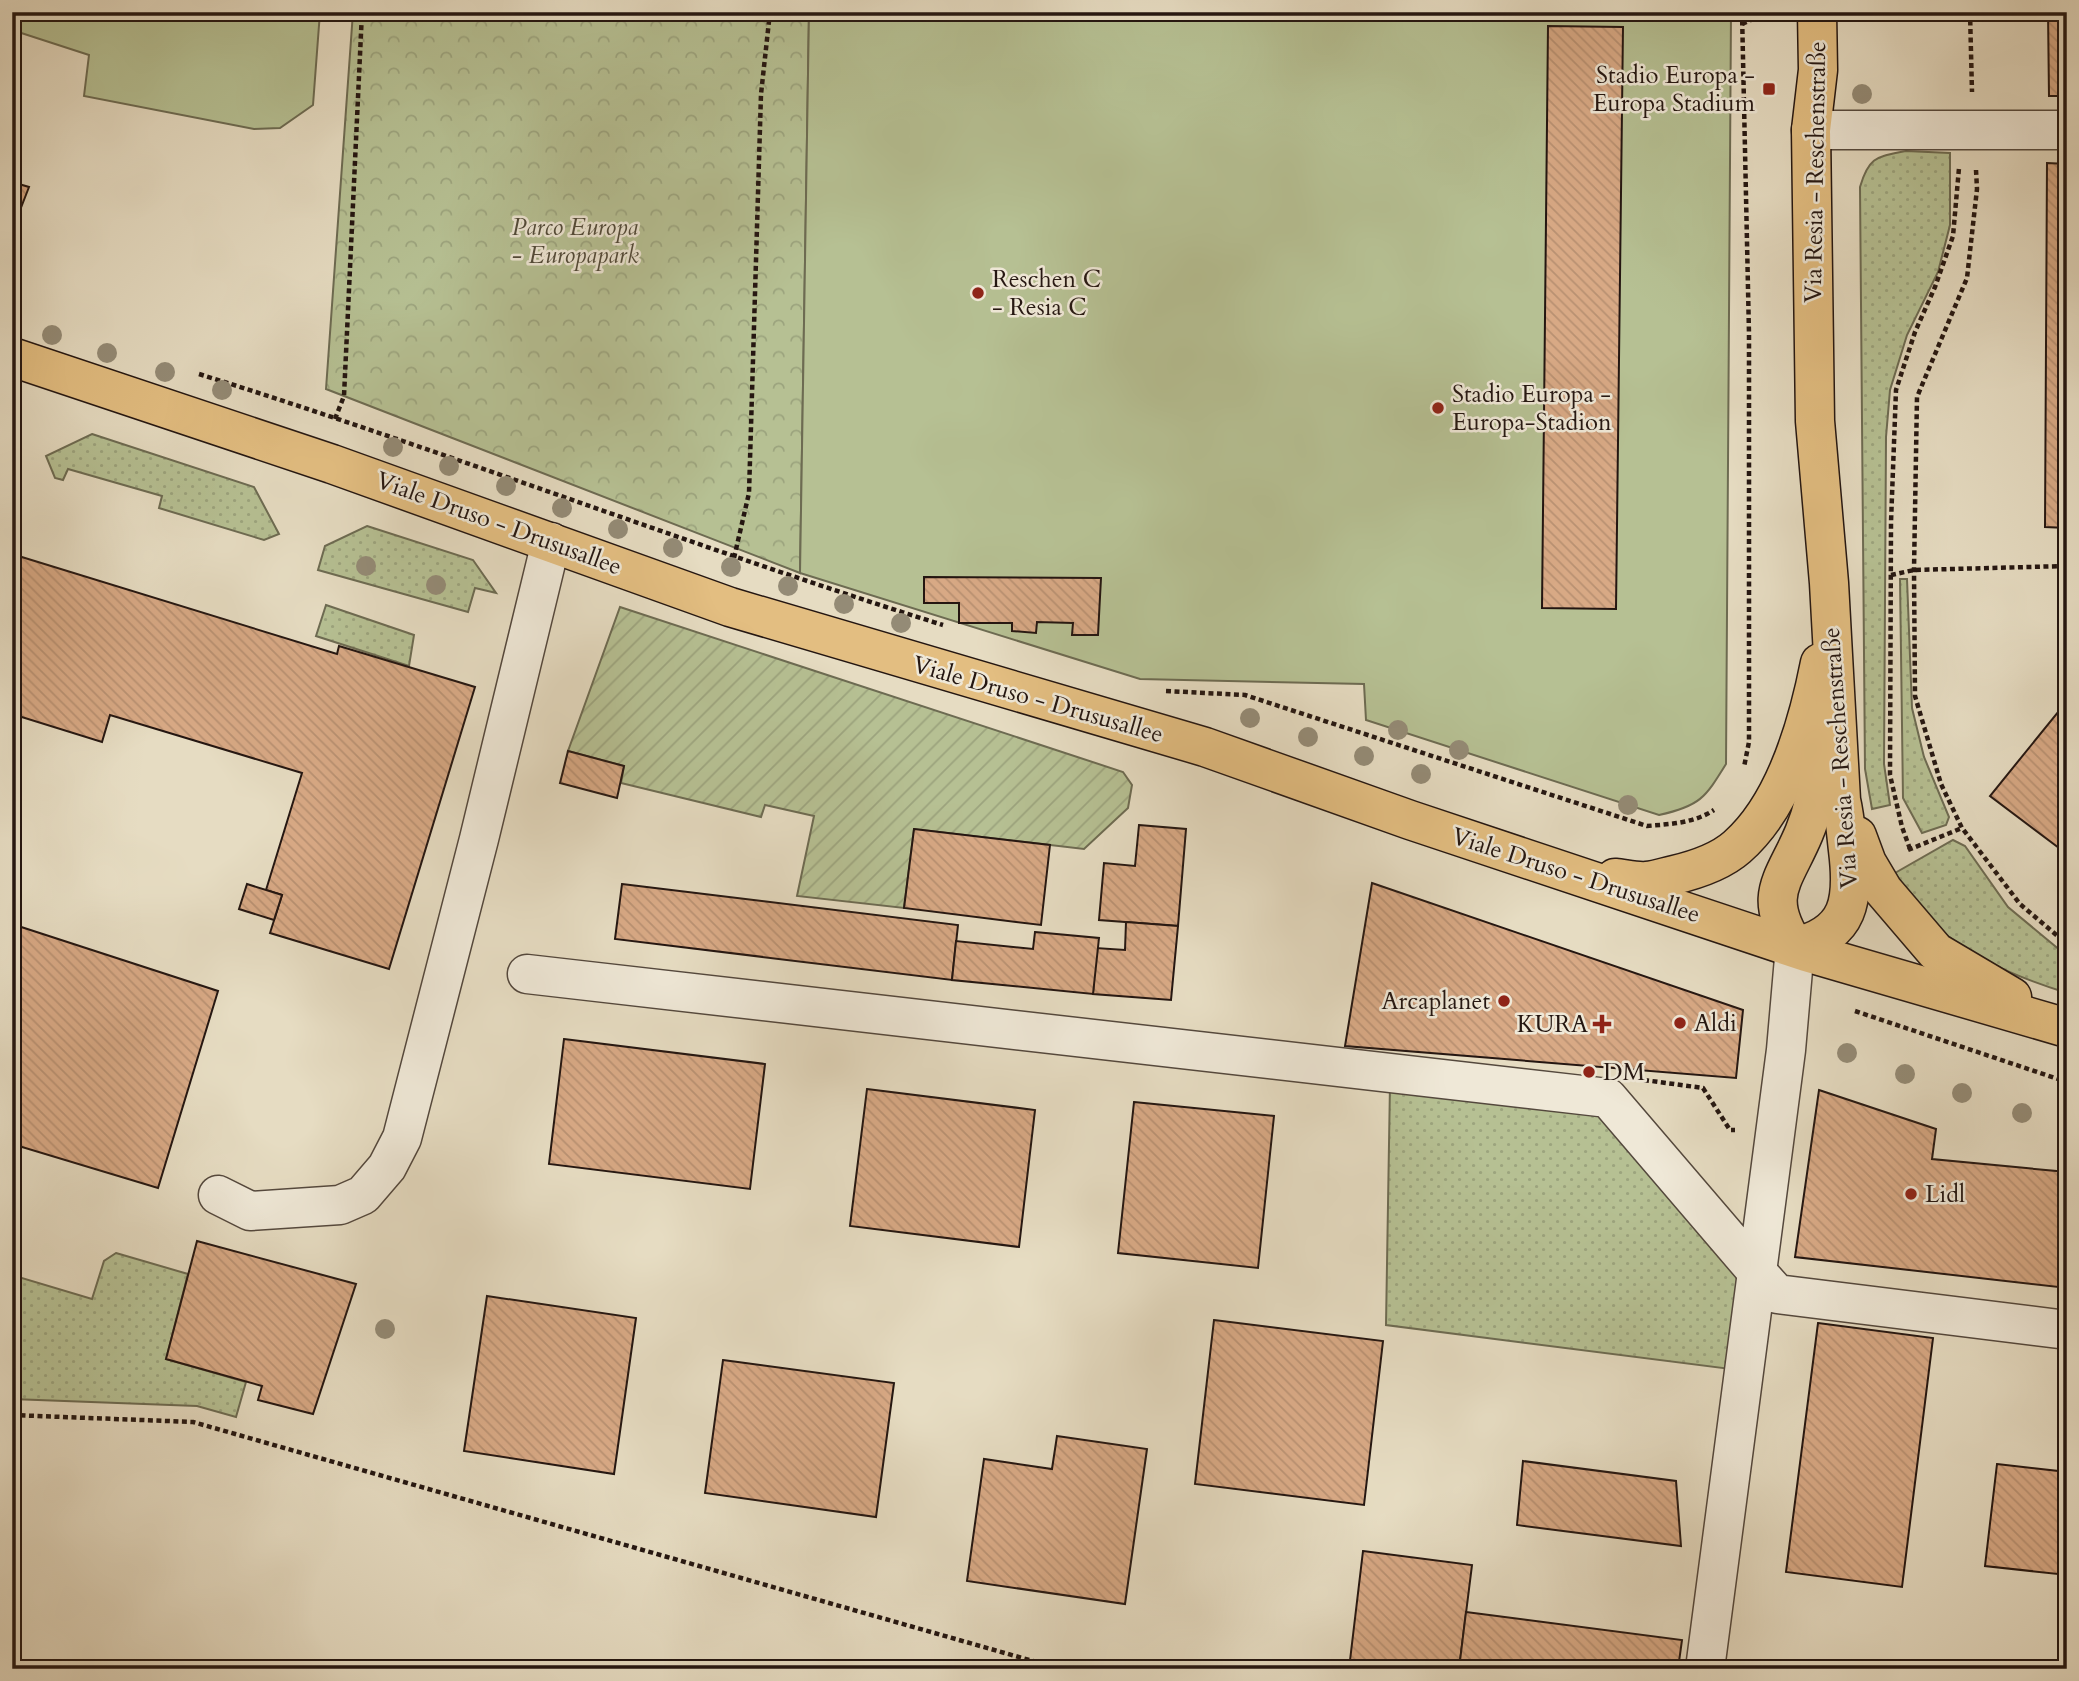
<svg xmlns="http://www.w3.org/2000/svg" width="2079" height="1681" font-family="Cardo,serif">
	<defs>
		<pattern id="grass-dots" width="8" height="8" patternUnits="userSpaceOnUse" patternTransform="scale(1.75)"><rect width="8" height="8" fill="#b6c093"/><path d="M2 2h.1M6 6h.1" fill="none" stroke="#9ca47e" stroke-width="1.8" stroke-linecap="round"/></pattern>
		<pattern id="forest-crowns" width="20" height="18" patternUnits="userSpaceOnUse" patternTransform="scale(1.75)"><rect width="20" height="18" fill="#b6c093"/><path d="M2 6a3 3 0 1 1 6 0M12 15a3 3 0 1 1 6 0" fill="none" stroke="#9ca47e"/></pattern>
		<pattern id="garden-furrows" width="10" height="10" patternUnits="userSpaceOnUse" patternTransform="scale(1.75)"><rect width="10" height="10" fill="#b6c093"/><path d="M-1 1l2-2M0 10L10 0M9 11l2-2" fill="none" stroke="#9ca47e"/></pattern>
		<pattern id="building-back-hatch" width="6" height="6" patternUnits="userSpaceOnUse" patternTransform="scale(1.75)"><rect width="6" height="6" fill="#d8a985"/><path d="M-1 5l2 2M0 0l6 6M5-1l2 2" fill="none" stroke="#b99172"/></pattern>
	</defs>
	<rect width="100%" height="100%" fill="#e6dcc2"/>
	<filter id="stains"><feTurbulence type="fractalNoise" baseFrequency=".00286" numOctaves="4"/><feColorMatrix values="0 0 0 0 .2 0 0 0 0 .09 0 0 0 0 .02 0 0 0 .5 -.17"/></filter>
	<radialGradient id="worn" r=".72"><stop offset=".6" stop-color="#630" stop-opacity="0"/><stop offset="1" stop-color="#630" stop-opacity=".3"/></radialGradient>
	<g fill="url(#grass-dots)" stroke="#6d6b52" stroke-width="2">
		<path d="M1906,151L1950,153V225L1938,272L1907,335L1890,390L1886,437L1884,764L1890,805L1872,809L1865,769L1860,187C1869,156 1877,157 1906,151Z"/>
		<polygon points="92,434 254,487 279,534 264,540 159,508 162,496 68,469 63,480 55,478 46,456"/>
		<polygon points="367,526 473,560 496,593 475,588 468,612 318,570 325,546"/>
		<polygon points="1900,579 1907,579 1912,708 1924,757 1949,817 1946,825 1922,833 1903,798"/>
		<polygon points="326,605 414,635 409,666 316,636"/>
		<path d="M1953,840L1965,846L2008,907L2067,956V993C2010,975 1955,953 1916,904C1908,895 1902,883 1895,873Z"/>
		<polygon points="1390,1084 1599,1109 1746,1283 1738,1370 1386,1325"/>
		<polygon points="116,1253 188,1274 166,1359 246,1382 236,1417 197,1406 12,1399 12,1275 92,1299 104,1261"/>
	</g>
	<polygon fill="url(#forest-crowns)" stroke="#6d6b52" stroke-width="2" points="353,12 809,12 800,573 326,389"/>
	<polygon fill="url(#garden-furrows)" stroke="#6d6b52" stroke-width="2" points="620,607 1123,772 1132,785 1128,808 1084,849 914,829 904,908 797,896 814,816 765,805 761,817 621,783 624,766 568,751"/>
	<g fill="#b6c093" stroke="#6d6b52" stroke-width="2">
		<polygon points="12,12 320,12 313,105 280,128 254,129 84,96 89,55 12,30"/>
		<path d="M809,12H1731L1726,764C1705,798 1700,806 1659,815L1366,720L1364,684L1140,679L800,573Z"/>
	</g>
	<g fill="url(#building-back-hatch)" stroke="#241611" stroke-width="2">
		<polygon points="2048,12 2067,12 2067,96 2049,96"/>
		<polygon points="1548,26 1623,27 1616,609 1542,608"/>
		<polygon points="2047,163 2067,164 2067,528 2045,527"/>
		<polygon points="12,182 29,187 12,231"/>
		<polygon points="12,554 337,654 339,646 475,687 389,969 270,933 282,895 266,890 302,773 110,715 102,742 12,714"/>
		<polygon points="924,577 1101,578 1098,635 1072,635 1073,623 1037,622 1036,633 1012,631 1012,623 959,623 959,603 924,603"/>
		<polygon points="2067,701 2067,854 1990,796"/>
		<polygon points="568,751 624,766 617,798 560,783"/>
		<polygon points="1139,825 1186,829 1178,926 1099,920 1104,863 1135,866"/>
		<polygon points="914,829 1050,845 1041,925 904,908"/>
		<polygon points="1372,883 1743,1010 1736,1078 1345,1046"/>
		<polygon points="247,884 282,895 274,920 239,909"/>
		<polygon points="622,884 958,925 952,980 615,939"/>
		<polygon points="1126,922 1178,926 1171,1000 1093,994 1096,948 1125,950"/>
		<polygon points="12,924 218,991 158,1188 12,1144"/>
		<polygon points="1035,932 1099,938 1093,994 952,980 956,941 1033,949"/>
		<polygon points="564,1039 765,1064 750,1189 549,1164"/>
		<polygon points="867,1089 1035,1110 1019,1247 850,1226"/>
		<polygon points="1819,1090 1936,1129 1932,1159 2067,1172 2067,1288 1795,1257"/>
		<polygon points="1134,1102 1274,1116 1258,1268 1118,1253"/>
		<polygon points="197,1241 356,1284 313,1414 258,1400 262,1386 166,1359"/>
		<polygon points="487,1296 636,1318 614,1474 464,1451"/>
		<polygon points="1214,1320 1383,1341 1364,1505 1195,1484"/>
		<polygon points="1818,1323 1933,1338 1902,1587 1786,1572"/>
		<polygon points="723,1360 894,1383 876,1517 705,1493"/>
		<polygon points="1057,1436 1147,1449 1125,1604 967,1581 984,1459 1052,1469"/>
		<polygon points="1523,1461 1676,1481 1681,1546 1517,1525"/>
		<polygon points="1997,1464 2067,1472 2067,1575 1985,1566"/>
		<polygon points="1363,1551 1472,1565 1459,1669 1349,1669"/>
		<polygon points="1466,1612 1682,1640 1678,1669 1459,1669"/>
		<polygon points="2064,1618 2067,1618 2067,1669 2061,1669"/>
	</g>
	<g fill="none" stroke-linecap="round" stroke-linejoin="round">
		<g stroke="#54483d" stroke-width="41">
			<g id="minor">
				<polyline points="1811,130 2067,130"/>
				<polyline points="527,974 1608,1098 1757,1272 1786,1050 1795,947"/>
				<polyline points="218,1195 250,1211 340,1205 363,1195 387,1167 402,1138 479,839 551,542"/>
				<polyline points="1757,1272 1777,1294 2067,1330"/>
				<polyline points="1705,1669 1757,1272"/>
			</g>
		</g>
		<g stroke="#241611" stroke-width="41">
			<g id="major">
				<polyline points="12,357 332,464 730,607 1205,747 1410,820 1806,952 2067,1028"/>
				<polyline points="1857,836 1867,863 1883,890 1936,952 2012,997"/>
				<path d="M1615,878C1625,879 1637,882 1647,881C1656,880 1665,877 1674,875C1695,870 1720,862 1737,847C1786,804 1808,724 1820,663"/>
				<path d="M1795,947C1851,934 1854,899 1848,850C1846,833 1845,817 1841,800L1829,583L1815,421L1811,130L1818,70L1817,12"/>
				<path d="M1795,947C1761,895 1784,881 1804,833C1815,807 1820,776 1821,748"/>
			</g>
		</g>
		<g stroke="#241611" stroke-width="4.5" stroke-dasharray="5 3.5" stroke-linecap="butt">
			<polyline points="1742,12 1749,334 1749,742 1744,767"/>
			<polyline points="1970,12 1972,92"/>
			<polyline points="1856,15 1883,18"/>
			<polyline points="1742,24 1768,12"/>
			<polyline points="1976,170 1977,189 1967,278 1917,397 1914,570 1915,696 1941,784 1962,828 2020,904 2067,944"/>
			<path d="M199,374C449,452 693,547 943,625"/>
			<polyline points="335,419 344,396 362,12"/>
			<polyline points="734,558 749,493 761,94 770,12"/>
			<polyline points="1891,575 1914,570 2067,566"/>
			<path d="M1166,691L1245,695L1647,826C1671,824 1694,823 1714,810"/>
			<polyline points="1910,849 1902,827 1890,775 1891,522 1896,390 1915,332 1935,287 1953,236 1959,168"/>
			<polyline points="1908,850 1962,828"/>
			<polyline points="1855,1011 2067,1082"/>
			<polyline points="1644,1080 1703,1088 1730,1130 1735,1130"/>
			<polyline points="12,1415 193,1422 1061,1669"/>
		</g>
		<use href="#minor" stroke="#efe8d7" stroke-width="38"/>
		<use href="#major" stroke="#e3be81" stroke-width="38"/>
	</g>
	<g fill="#948b76">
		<circle cx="1862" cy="94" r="10"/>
		<circle cx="52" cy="335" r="10"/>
		<circle cx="107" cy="353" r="10"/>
		<circle cx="165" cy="372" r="10"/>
		<circle cx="222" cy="390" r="10"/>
		<circle cx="393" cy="447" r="10"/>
		<circle cx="449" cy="466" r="10"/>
		<circle cx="506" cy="486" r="10"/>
		<circle cx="562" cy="508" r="10"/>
		<circle cx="618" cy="529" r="10"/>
		<circle cx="673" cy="548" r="10"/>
		<circle cx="366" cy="566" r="10"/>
		<circle cx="731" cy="567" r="10"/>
		<circle cx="436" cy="585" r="10"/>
		<circle cx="788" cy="586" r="10"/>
		<circle cx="844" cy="604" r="10"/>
		<circle cx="901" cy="623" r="10"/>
		<circle cx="1250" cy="718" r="10"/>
		<circle cx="1398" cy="730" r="10"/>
		<circle cx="1308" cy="737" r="10"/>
		<circle cx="1459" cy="750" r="10"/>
		<circle cx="1364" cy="756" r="10"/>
		<circle cx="1421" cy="774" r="10"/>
		<circle cx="1628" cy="805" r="10"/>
		<circle cx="1847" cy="1053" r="10"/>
		<circle cx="1905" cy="1074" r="10"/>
		<circle cx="1962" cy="1093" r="10"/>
		<circle cx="2022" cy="1113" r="10"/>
		<circle cx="385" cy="1329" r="10"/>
	</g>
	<g fill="#8f2418" stroke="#efe8d7" stroke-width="2.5">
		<rect x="1762" y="82" width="14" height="14" rx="3.5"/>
		<circle cx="978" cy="293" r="7"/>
		<circle cx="1438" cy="408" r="7"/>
		<circle cx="1504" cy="1001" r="7"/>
		<circle cx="1680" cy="1023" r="7"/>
		<path d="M1598.5 1013.5h7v7h7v7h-7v7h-7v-7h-7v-7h7z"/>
		<circle cx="1589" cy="1072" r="7"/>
		<circle cx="1911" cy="1194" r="7"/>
	</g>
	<g text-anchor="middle" stroke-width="5" stroke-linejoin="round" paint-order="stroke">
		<g font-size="24" fill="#241611" stroke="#efe8d7" text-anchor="start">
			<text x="1755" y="83" text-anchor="end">Stadio Europa -<tspan x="1755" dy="28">Europa Stadium</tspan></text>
			<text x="992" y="287">Reschen C<tspan x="992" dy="28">- Resia C</tspan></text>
			<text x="1452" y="402">Stadio Europa -<tspan x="1452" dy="28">Europa-Stadion</tspan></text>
			<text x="1490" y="1009" text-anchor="end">Arcaplanet</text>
			<text x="1694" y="1031">Aldi</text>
			<text x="1588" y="1032" text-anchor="end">KURA</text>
			<text x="1603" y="1080">DM</text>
			<text x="1925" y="1202">Lidl</text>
		</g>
		<g font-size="24" fill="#241611" stroke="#efe8d7">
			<text transform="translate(1815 172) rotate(-89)" y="8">Via Resia - Reschenstraße</text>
			<text transform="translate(499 523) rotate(20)" y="8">Viale Druso - Drususallee</text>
			<text transform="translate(1038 699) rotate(16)" y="8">Viale Druso - Drususallee</text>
			<text transform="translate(1840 758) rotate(-94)" y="8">Via Resia - Reschenstraße</text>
			<text transform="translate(1576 875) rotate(18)" y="8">Viale Druso - Drususallee</text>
		</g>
		<g font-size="24" font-style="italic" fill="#504938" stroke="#efe8d7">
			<text x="575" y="235">Parco Europa<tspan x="575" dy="28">- Europapark</tspan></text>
		</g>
	</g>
	<rect width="2079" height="1681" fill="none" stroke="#e6dcc2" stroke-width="42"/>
	<rect x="14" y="14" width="2051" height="1653" fill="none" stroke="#241611" stroke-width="3.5"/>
	<rect x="21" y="21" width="2037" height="1639" fill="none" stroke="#241611" stroke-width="2"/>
	<rect width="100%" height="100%" filter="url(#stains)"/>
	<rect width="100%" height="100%" fill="url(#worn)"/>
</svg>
